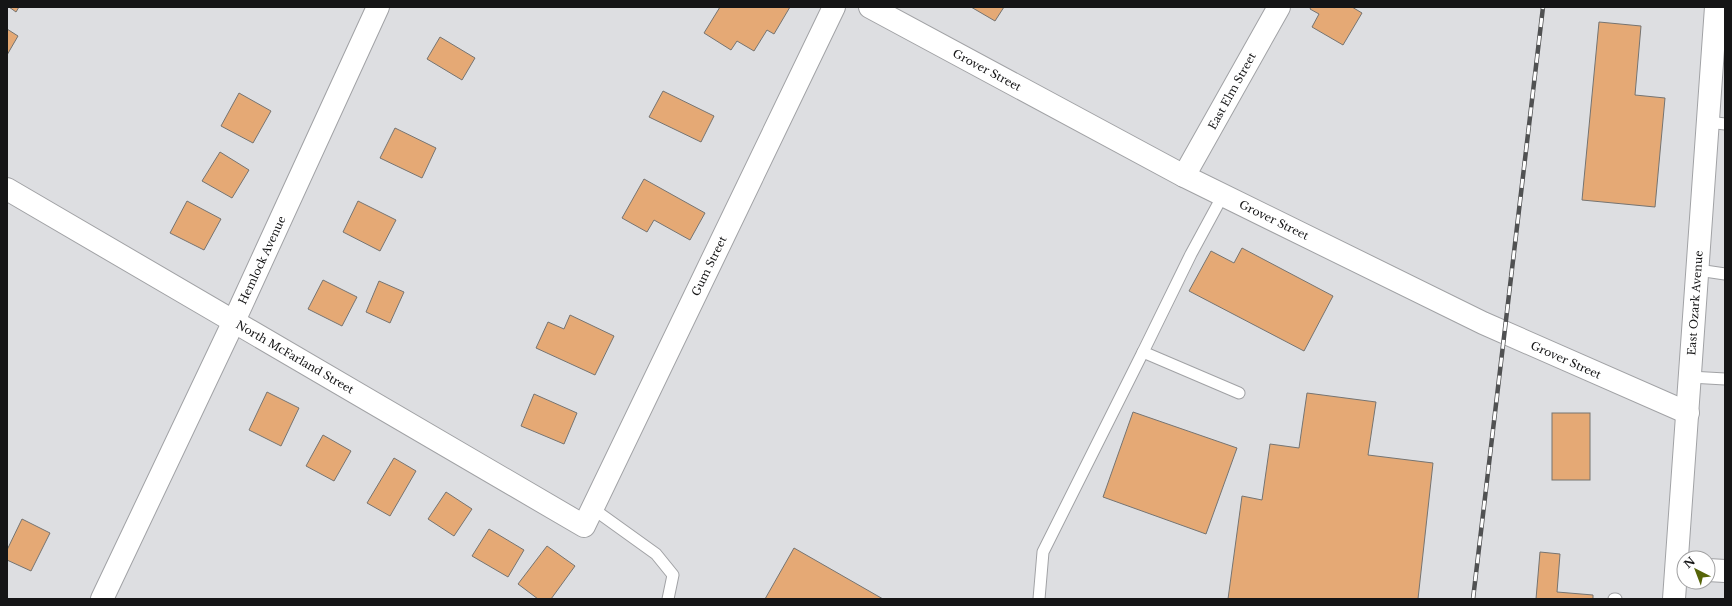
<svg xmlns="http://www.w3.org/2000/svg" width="1732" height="606" font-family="'Libre Baskerville',serif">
	<rect width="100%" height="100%" fill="#dddee1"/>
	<g fill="#e5a975" stroke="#767471">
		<polygon points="9,7 19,7 16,12"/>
		<polygon points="720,7 790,7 774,34 767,30 754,51 737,41 731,50 704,33"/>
		<polygon points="971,7 1004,7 995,21"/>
		<polygon points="1311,7 1352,7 1362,13 1343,45 1312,27 1319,14 1310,9"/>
		<polygon points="1599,22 1641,26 1635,95 1665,98 1655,207 1582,200"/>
		<polygon points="7,29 18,36 7,55"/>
		<polygon points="440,37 475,58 462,80 427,59"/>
		<polygon points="663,91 714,116 701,142 649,117"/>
		<polygon points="239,93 271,111 253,143 221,126"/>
		<polygon points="395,128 436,148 422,178 380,158"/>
		<polygon points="220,152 249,170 232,198 202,181"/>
		<polygon points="644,179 705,213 690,240 654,220 647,232 622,218"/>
		<polygon points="187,201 221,219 204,250 170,233"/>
		<polygon points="358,201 396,220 380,251 343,232"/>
		<polygon points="1242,248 1333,296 1304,351 1189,291 1211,251 1234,263"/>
		<polygon points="323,280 357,297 342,326 308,309"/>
		<polygon points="379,281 404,292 390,323 366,312"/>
		<polygon points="570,315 614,336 595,375 536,348 548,322 564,329"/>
		<polygon points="267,392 299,408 281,446 249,430"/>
		<polygon points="1307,393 1376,402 1368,455 1433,463 1418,599 1228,599 1242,496 1262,500 1270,444 1299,448"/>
		<polygon points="534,394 577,413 564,444 521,426"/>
		<polygon points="1133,412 1237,448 1206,534 1103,497"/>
		<rect x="1552" y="413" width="38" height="67"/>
		<polygon points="323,435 351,451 334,481 306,466"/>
		<polygon points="394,458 416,471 390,516 367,503"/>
		<polygon points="446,492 472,509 454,536 428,519"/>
		<polygon points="22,519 50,533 31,571 7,560 7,550"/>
		<polygon points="489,529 524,550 508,577 472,556"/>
		<polygon points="547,546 575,566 551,599 538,599 518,584"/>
		<polygon points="794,548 883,599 765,599"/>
		<polygon points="1540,552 1560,554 1557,592 1593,595 1593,599 1536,599"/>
	</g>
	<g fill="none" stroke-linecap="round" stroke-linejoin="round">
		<g stroke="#a1a2a5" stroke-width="13">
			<g id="lane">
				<polyline points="1708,122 1725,124"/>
				<polyline points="1223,195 1191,254 1143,352 1239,393"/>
				<polyline points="1698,270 1725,274"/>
				<polyline points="1690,377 1725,379"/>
				<polyline points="592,508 656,554 673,575 668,599"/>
				<polyline points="1039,599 1043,552 1143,352"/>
				<polyline points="1614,599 1616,599"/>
			</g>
		</g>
		<g stroke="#a1a2a5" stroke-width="24">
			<g id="street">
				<polyline points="870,7 1184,176 1483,323 1688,413"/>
				<polyline points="1184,176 1279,7"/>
				<polyline points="7,189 584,526 834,7"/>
				<polyline points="1708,570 1725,571"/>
				<polyline points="102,599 234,321 378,7"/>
			</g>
		</g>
		<g stroke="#a1a2a5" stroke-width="24">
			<polyline id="secondary" points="1674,599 1716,7"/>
		</g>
		<use href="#lane" stroke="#fff" stroke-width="11"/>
		<use href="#street" stroke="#fff" stroke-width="22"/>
		<use href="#secondary" stroke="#fff" stroke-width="22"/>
		<g stroke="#505152" stroke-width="4.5">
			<polyline id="rail" points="1473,599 1543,7"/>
		</g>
		<use href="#rail" stroke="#fff" stroke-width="3" stroke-dasharray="9" stroke-linecap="butt"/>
	</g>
	<g text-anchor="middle" stroke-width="3" stroke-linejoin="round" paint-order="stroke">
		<g font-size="11" fill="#151516" stroke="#fff">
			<text transform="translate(987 70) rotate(28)" y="4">Grover Street</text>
			<text transform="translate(1232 91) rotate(-61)" y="4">East Elm Street</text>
			<text transform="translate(1274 220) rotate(26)" y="4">Grover Street</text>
			<text transform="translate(262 260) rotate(-65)" y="4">Hemlock Avenue</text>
			<text transform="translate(709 266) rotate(-64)" y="4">Gum Street</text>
			<text transform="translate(1695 303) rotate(-86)" y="4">East Ozark Avenue</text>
			<text transform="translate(295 357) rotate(30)" y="4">North McFarland Street</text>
			<text transform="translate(1566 360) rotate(24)" y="4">Grover Street</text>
		</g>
	</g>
	<rect width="1732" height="606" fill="none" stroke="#151516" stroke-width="16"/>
	<g transform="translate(1696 570) rotate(318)"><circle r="19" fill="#ffffff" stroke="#a1a1a2"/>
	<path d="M0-3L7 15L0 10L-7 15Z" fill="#566409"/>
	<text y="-6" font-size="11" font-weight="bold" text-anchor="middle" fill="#151516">N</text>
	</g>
</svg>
